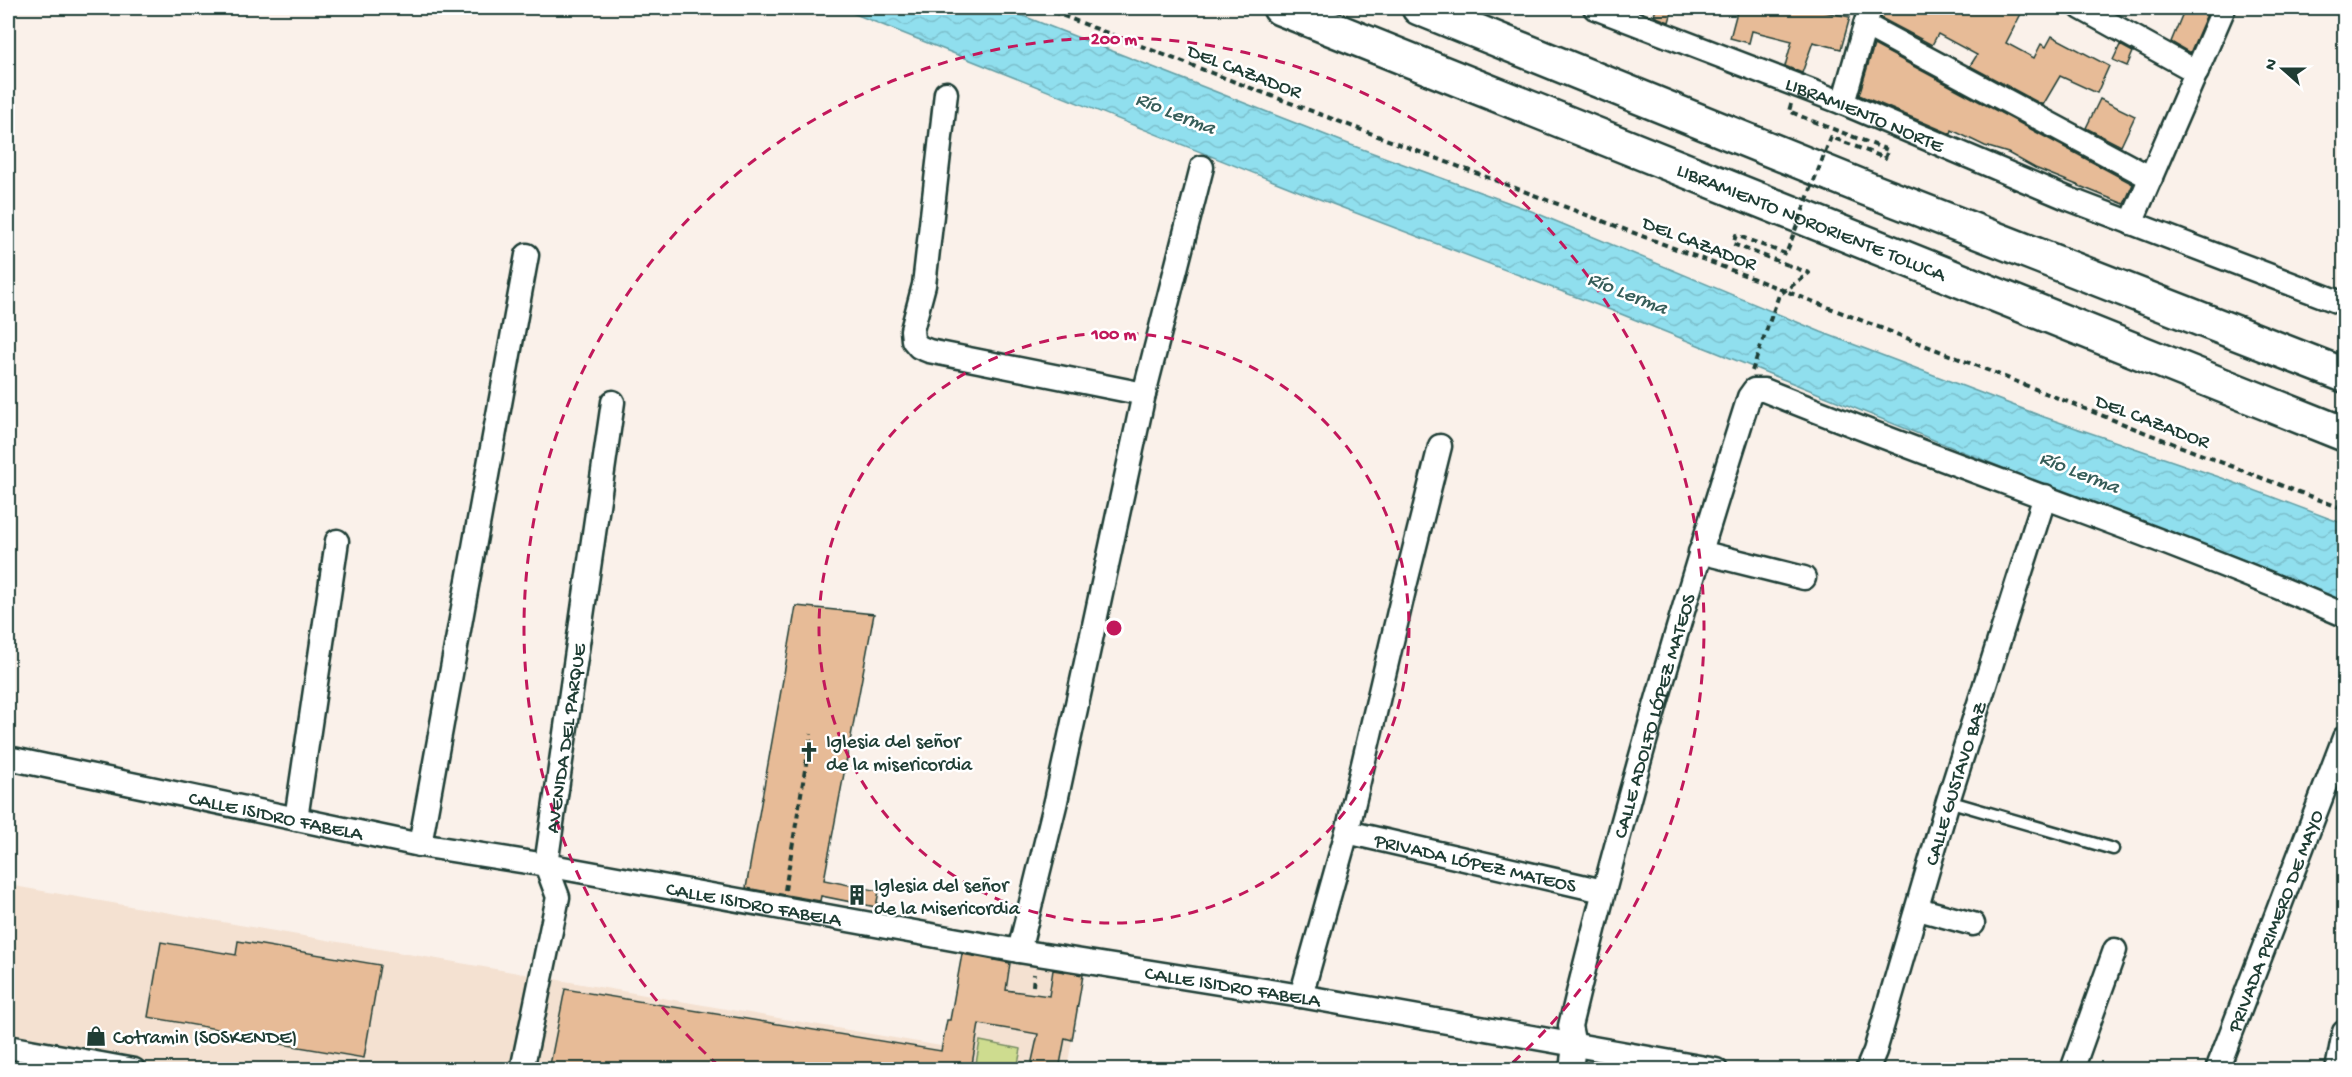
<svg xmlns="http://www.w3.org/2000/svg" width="2352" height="1077" font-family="'Gochi Hand',sans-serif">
	<defs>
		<pattern id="water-waves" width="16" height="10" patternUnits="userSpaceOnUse" patternTransform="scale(1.5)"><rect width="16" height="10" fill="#90dfee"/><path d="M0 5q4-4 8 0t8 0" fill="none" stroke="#7cc0cd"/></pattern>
	</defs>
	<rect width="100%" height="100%" fill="#faf1ea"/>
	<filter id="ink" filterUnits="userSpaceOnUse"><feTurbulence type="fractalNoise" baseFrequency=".0167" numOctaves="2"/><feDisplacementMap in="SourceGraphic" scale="12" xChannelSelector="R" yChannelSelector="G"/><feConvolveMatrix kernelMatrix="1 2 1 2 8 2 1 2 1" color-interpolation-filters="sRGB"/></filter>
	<g filter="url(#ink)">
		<polygon fill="#f4e1d1" points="8,885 941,1046 947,1020 951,1019 962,953 1084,973 1067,1068 1076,1069 8,1069"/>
		<polygon fill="#cedc8f" stroke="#768c62" stroke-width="1.5" points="980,1041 1021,1049 1017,1069 975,1069"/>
		<polygon fill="url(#water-waves)" stroke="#639ea4" stroke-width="1.5" points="840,8 1003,8 1351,145 1529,210 1821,332 2044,417 2222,478 2344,524 2344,604 2247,561 2043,484 1621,314 1301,192"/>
		<g fill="#e7bb97" stroke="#1f3d34" stroke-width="1.5">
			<polygon points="1656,8 1673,8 1669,22 1654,16"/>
			<polygon points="1738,8 1806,8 1850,17 1841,49 1813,42 1802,73 1785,66 1792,41 1752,31 1749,43 1730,38"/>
			<polygon points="1884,8 2024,8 2006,43 2034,58 2041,44 2046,47 2052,36 2109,66 2097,93 2060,76 2043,105 1970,66 1977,55 1938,34 1932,45 1881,18"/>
			<polygon points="2185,8 2204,8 2202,13 2207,14 2190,53 2171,42"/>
			<polygon points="1874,45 2133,184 2124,204 2035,168 2008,153 1985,146 1952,130 1951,134 1859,95"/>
			<polygon points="2120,45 2133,52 2127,66 2113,60"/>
			<polygon points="2100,99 2135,116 2121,146 2086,128"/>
			<polygon points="796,606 874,614 824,880 879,891 876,907 821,896 820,901 746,888"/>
			<polygon points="238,941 380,965 364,1058 222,1034 223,1030 148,1017 161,942 236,955"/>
			<polygon points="962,954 1010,963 1006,990 1049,996 1053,970 1083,975 1072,1040 1065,1038 1059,1070 1030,1070 1038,1034 979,1024 971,1070 549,1070 565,989 941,1051 947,1020 950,1020"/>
		</g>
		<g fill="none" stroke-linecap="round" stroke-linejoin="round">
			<g stroke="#1f3d34" stroke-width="15">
				<polyline id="service" points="1948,801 2113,849"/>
			</g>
			<g stroke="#1f3d34" stroke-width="27">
				<g id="minor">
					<path id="s1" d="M1595,8L1843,103L2069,199L2344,304"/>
					<polyline points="2081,8 2197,72"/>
					<polyline points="1865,25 2151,178"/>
					<polyline points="946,93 924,285 912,330 913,340 919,347 929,351 1144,394"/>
					<polyline points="1843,103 1870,8"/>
					<polyline points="2131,223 2224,8"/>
					<polyline points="1700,552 1804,578"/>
					<path id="s2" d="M8,758L420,845L546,865L1019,951L1301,996L1716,1070"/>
					<polyline points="296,819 337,541"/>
					<path id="s3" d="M1347,832L1603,891"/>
					<polyline points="420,845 527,255"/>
					<polyline points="1918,909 1973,924"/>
					<polyline points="1019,951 1056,801 1144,394 1202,167"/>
					<polyline points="1301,996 1347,832 1404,590 1440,446"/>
					<polyline points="8,1047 134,1070"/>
					<path id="s4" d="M522,1070L558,897L546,865L613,402"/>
					<path id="s5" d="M1571,1070L1574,1045L1570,1026C1621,814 1683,605 1749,397L1754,390H1764C1956,468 2154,533 2344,615"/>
					<path id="s6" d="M1867,1070L1875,1051L1948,801L2045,496"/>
					<polyline points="2072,1070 2115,950"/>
					<path id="s7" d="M2217,1070L2344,738"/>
					<polyline points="2337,1070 2344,1032"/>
				</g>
			</g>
			<g stroke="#1f3d34" stroke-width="38">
				<g id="motorway">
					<path id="s8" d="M1280,8L2344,434"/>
					<polyline points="1419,8 1865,188 2344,375"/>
				</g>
			</g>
			<g stroke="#1f3d34" stroke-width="4" stroke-dasharray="6 4.5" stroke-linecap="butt">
				<path d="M1043,8C1289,104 1537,195 1783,290C1971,362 2156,439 2344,509"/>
				<polyline points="1791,104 1789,111 1812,121"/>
				<polyline points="1752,371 1779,295 1809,273 1788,265"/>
				<polyline points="785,890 811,734"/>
				<polyline points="1033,986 1034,974"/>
			</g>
			<use href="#service" stroke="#fff" stroke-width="10"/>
			<use href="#minor" stroke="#fff" stroke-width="22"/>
			<use href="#motorway" stroke="#fff" stroke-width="33"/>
			<polyline stroke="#1f3d34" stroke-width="4" stroke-dasharray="6 4.5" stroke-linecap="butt" points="1788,265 1733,244 1736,235 1786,254 1831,137 1885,158 1888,150 1812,121"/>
		</g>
	</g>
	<g fill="none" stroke="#c2185b" stroke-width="3" stroke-dasharray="10 8">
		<circle cx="1114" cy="628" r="295"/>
		<path d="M719 1066A590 590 0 1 1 1509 1066"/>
	</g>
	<defs>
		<g id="church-bare" transform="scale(1.62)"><path d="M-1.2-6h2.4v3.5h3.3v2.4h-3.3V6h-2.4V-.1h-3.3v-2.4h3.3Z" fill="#1f3d34" stroke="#fff" stroke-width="2.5" paint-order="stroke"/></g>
		<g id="building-bare" transform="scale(1.62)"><path d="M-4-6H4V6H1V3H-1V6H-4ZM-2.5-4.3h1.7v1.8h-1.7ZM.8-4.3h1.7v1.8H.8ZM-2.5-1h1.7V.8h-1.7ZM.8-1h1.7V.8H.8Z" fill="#1f3d34" stroke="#fff" stroke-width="2.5" paint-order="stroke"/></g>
		<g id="shop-bare" transform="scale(1.62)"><path d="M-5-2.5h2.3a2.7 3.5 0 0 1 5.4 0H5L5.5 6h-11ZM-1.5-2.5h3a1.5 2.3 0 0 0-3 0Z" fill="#1f3d34" stroke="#fff" stroke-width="2.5" paint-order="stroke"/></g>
	</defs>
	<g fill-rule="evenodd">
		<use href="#church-bare" x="809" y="752"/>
		<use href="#building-bare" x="857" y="895"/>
		<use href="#shop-bare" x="96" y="1036"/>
	</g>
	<g text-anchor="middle" stroke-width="5" stroke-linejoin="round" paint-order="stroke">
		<g font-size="20" fill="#1f3d34" stroke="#fff">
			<text transform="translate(1245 70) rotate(21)" y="7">DEL CAZADOR</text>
			<text dy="7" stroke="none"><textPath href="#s1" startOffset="290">LIBRAMIENTO NORTE</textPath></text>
			<text dy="7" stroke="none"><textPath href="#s8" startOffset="573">LIBRAMIENTO NORORIENTE TOLUCA</textPath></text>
			<text transform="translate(1700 242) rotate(21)" y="7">DEL CAZADOR</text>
			<text transform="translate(2153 420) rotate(21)" y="7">DEL CAZADOR</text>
			<text dy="7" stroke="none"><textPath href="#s5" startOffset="366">CALLE ADOLFO LÓPEZ MATEOS</textPath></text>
			<text dy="7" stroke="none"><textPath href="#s4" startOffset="339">AVENIDA DEL PARQUE</textPath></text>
			<text dy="7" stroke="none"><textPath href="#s6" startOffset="300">CALLE GUSTAVO BAZ</textPath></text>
			<text dy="7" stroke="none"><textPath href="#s2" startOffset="274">CALLE ISIDRO FABELA</textPath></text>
			<text dy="7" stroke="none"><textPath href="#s3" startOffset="132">PRIVADA LÓPEZ MATEOS</textPath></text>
			<text dy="7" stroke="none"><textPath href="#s2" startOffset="760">CALLE ISIDRO FABELA</textPath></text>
			<text dy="7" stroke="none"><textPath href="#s7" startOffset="160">PRIVADA PRIMERO DE MAYO</textPath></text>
			<text dy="7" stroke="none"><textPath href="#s2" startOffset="1246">CALLE ISIDRO FABELA</textPath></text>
		</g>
		<g font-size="20" fill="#1f3d34" stroke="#fff" text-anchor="start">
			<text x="826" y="747">Iglesia del señor<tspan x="826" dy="23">de la misericordia</tspan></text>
			<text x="874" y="891">Iglesia del señor<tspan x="874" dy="23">de la Misericordia</tspan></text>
			<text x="113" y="1043">Cotramin (SOSKENDE)</text>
		</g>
		<g font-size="21" font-style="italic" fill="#365d59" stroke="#fff">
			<text transform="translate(1176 112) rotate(22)" y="7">Río Lerma</text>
			<text transform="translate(1628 292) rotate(22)" y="7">Río Lerma</text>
			<text transform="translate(2080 471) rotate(22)" y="7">Río Lerma</text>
		</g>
	</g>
	<circle cx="1114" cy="628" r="9" fill="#c2185b" stroke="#fff" stroke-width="3"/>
	<g font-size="18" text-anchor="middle" font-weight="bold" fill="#c2185b" stroke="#fff" stroke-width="5" stroke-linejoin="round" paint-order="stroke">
		<text x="1114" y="44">200 m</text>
		<text x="1114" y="339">100 m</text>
	</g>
	<rect width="2352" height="1077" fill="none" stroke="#fff" stroke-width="30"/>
	<rect x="15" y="15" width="2322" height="1047" fill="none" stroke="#1f3d34" stroke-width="2" filter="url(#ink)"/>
	<g transform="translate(2283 69) rotate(291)" stroke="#ffffff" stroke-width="4.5" paint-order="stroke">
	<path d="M0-4.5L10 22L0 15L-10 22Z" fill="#1f3d34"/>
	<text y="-9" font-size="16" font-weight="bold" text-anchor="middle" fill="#1f3d34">N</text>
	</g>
</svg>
